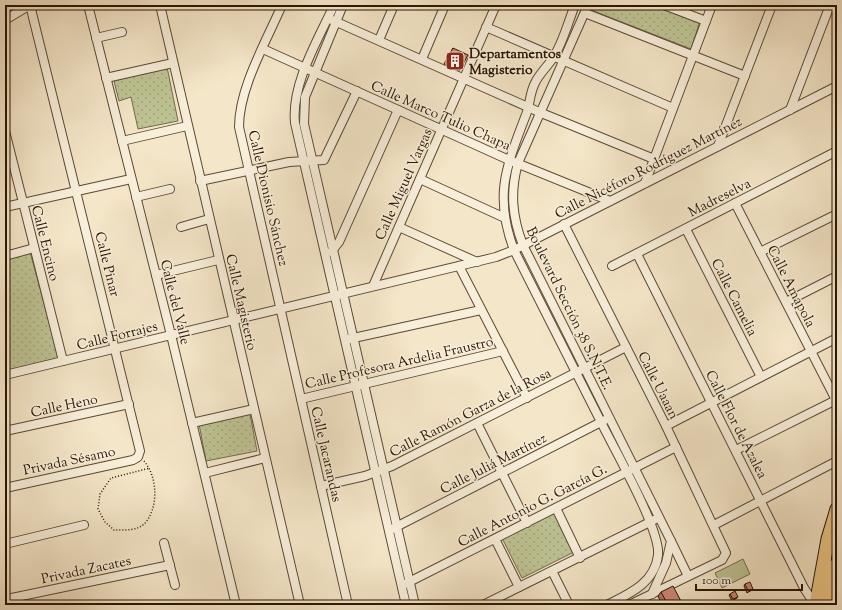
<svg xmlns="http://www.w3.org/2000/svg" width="842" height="610" font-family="'Sorts Mill Goudy',serif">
	<defs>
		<pattern id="park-dots" width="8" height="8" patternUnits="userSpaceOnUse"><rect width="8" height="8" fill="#bec494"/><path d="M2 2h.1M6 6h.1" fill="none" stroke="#a3a87e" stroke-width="1.8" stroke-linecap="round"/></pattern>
	</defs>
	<rect width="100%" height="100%" fill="#f4e6c8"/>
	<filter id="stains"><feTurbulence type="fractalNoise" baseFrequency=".005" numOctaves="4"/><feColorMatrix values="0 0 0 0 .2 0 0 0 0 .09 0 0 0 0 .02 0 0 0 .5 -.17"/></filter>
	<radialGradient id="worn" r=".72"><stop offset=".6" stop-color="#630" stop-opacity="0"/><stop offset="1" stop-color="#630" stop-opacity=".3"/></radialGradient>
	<g fill="url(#park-dots)" stroke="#746c4b">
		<polygon points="593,5 657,5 700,21 691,49 591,10"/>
		<polygon points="167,67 178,121 138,129 131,97 119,101 114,81"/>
		<polygon points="30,252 59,359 5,371 5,260"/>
		<polygon points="250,414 257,451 206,461 199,424"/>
		<polygon points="554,512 574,552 522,578 502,538"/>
	</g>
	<polygon fill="#bec494" stroke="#746c4b" points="743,559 750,574 722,588 715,573"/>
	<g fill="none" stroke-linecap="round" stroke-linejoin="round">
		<g stroke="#5c4934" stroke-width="10">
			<g id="street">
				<polyline points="88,5 171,335 236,605"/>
				<polyline points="160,5 300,605"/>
				<path d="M282,5C266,42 239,88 239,127L348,605"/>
				<path d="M334,5C318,40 291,84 295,123L406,605"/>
				<polyline points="343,5 305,97 304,124 415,605"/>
				<path d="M575,5C568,22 563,43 553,58C547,67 539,74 535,83C530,92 530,103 527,112C507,165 493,194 514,250C543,307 571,363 600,420C613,447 661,530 658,555C655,583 629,594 607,605"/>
				<path d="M588,5L518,163C510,192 512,217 523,245L671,541L666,563L652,594"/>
				<polyline points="664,5 706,21"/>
				<polyline points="585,13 745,76"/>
				<polyline points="5,20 30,5"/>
				<polyline points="332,20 539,112 654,159"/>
				<polyline points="486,27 673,108"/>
				<polyline points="96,38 122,32"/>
				<polyline points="379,40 394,5"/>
				<polyline points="263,49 509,160 610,201"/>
				<polyline points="422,59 445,5"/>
				<polyline points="106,78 173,63"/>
				<polyline points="790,110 830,5"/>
				<polyline points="5,131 63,361"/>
				<polyline points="122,141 187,126"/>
				<polyline points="718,146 772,5"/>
				<polyline points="420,179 505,218"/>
				<polyline points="200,181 289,162 324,160 357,91"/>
				<polyline points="645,183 712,5"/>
				<polyline points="136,197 170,189"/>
				<polyline points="735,203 837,402"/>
				<polyline points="5,207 131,179"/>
				<polyline points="564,224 666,426 726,553 722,560 629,605"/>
				<polyline points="181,227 209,219"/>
				<polyline points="399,227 477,262"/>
				<polyline points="686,229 761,377"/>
				<polyline points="331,252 339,242 398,110"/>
				<polyline points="760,252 837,214"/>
				<polyline points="637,254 804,588 815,605"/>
				<polyline points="5,256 34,248"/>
				<polyline points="459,266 527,398"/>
				<polyline points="612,266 837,151"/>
				<polyline points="156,275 218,260"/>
				<polyline points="373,286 496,5"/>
				<polyline points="786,302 837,276"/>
				<polyline points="349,339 481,310"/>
				<polyline points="5,375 496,257 514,250 837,86"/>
				<polyline points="301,399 503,351"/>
				<polyline points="192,423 254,409"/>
				<polyline points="477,423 527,523"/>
				<polyline points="666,426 837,338"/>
				<polyline points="5,431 129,404"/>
				<polyline points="736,450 836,400"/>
				<polyline points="205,473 265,458"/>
				<polyline points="321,486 365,476 392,466 626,347"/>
				<polyline points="5,488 133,460 138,457 140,451 30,5"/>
				<polyline points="556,508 580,558"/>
				<polyline points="714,525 837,461"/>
				<polyline points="392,529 605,420"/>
				<polyline points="495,539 519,587"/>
				<polyline points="671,541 688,576"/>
				<polyline points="164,543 175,585"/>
				<polyline points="5,544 84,525"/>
				<polyline points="552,571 569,605"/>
				<polyline points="405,584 676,447"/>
				<polyline points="7,599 170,565"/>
				<polyline points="483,605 654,520"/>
			</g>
		</g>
		<g stroke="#2a1502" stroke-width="15">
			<g id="primary">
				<polyline points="816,605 828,539 837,509"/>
				<polyline points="826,605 831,567"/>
			</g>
		</g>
		<path stroke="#2a1502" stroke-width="1.5" stroke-dasharray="1 2" stroke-linecap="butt" d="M144,461C157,476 159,505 146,522C139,531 125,530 114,530L105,522L98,509L100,494L111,478L150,468"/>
		<use href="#street" stroke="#f8efdb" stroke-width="8"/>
		<use href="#primary" stroke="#eac384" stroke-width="13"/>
	</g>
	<g fill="#b17466" stroke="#2a1502">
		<polygon points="453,48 461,68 459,71 444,64"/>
		<polygon points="745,584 752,590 747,593 744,586"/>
		<polygon points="661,592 683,605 662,605 658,596"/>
		<polygon points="730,594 738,597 737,598 732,601 729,595"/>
	</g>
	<g fill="#ce8777" stroke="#2a1502">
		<polygon points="453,48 468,55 461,68 446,61"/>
		<polygon points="750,582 753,589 748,591 745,584"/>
		<polygon points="673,586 683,605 668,605 661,592"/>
		<polygon points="735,591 738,597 733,599 730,594"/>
		<polygon points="656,600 659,605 646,605"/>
	</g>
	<defs>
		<g id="building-square" transform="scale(1)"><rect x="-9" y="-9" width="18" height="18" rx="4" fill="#8f2418" stroke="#f8efdb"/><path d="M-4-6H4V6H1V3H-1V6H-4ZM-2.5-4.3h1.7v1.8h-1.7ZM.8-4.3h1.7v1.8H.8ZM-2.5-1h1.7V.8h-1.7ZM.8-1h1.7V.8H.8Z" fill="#fff"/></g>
	</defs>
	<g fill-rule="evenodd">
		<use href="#building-square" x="455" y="61"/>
	</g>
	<g text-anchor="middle" stroke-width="3" stroke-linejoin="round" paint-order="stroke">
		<g font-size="14" font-weight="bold" fill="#2a1502" stroke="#f8efdb" text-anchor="start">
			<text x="469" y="58">Departamentos<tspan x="469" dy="16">Magisterio</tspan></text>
		</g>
		<g font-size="14" fill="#2a1502" stroke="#f8efdb">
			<text transform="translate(441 115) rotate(24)" y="5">Calle Marco Tulio Chapa</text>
			<text transform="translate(648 167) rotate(-27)" y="5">Calle Nicéforo Rodríguez Martínez</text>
			<text transform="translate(403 184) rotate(-66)" y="5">Calle Miguel Vargas</text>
			<text transform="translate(719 197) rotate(-27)" y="5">Madreselva</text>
			<text transform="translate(269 198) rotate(77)" y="5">Calle Dionisio Sánchez</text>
			<text transform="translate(46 243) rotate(76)" y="5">Calle Encino</text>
			<text transform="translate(108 264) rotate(76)" y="5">Calle Pinar</text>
			<text transform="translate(792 286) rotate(63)" y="5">Calle Amapola</text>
			<text transform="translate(735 297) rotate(63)" y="5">Calle Camelia</text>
			<text transform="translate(176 302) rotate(76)" y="5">Calle del Valle</text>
			<text transform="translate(242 302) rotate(77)" y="5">Calle Magisterio</text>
			<text transform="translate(570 308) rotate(64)" y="5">Boulevard Sección 38 S.N.T.E.</text>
			<text transform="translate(117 335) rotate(-14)" y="5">Calle Forrajes</text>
			<text transform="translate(399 362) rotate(-13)" y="5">Calle Profesora Ardelia Fraustro</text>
			<text transform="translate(659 385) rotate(63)" y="5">Calle Uaaan</text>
			<text transform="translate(64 405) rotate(-12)" y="5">Calle Heno</text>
			<text transform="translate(470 412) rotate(-27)" y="5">Calle Ramón Garza de la Rosa</text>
			<text transform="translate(737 424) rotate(63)" y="5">Calle Flor de Azalea</text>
			<text transform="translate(327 454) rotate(77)" y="5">Calle Jacarandas</text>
			<text transform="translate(69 460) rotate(-12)" y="5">Privada Sésamo</text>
			<text transform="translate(493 463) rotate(-27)" y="5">Calle Juliá Martínez</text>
			<text transform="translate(532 505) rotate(-27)" y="5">Calle Antonio G. García G.</text>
			<text transform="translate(86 569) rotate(-12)" y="5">Privada Zacates</text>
		</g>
	</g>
	<rect width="842" height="610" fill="none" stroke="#f4e6c8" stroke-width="20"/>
	<rect x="6" y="6" width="830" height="598" fill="none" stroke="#2a1502" stroke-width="2"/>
	<rect x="10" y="10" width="822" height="590" fill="none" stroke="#2a1502"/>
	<path d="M696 584v6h106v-6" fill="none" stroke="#2a1502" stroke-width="2"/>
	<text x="702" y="584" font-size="12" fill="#2a1502" stroke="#f8efdb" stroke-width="3" paint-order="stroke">100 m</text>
	<rect width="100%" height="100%" filter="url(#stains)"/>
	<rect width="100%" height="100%" fill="url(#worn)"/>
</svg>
